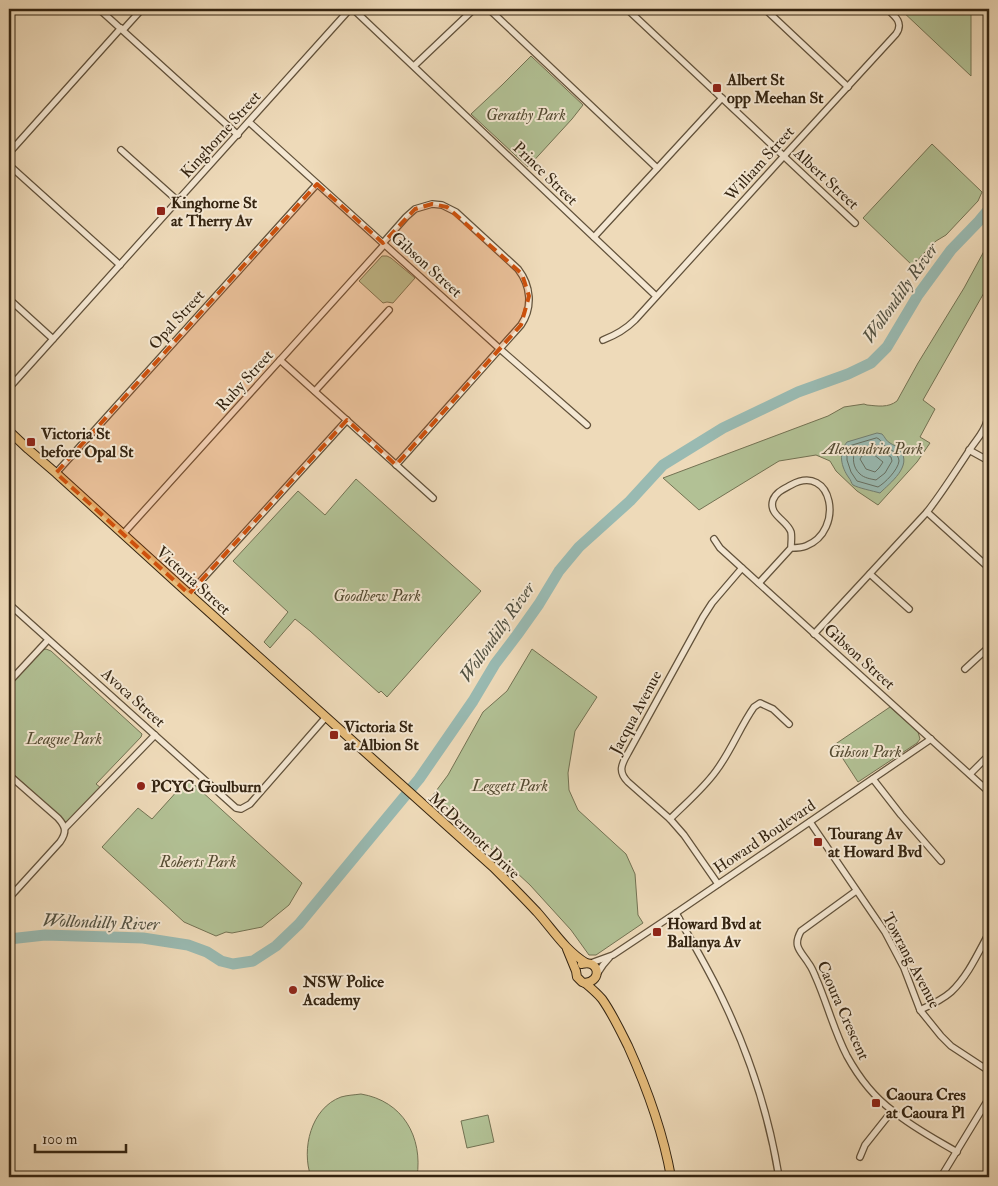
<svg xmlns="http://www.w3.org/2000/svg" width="998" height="1186" font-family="'IM FELL Double Pica',serif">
	<rect width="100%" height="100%" fill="#eedab9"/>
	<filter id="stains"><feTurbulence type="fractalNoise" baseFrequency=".004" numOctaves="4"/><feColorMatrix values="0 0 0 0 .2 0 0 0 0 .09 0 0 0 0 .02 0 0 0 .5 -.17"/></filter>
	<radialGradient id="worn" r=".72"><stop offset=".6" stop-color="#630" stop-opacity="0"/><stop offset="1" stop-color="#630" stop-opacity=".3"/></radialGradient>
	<g fill="#b2c195" stroke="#737253">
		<polygon points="900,9 971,9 971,76"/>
		<polygon points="531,56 583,105 572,119 528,167 471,114 502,85"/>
		<polygon points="932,144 982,192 978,201 946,235 936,241 923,254 913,266 863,218"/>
		<path d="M989,242V284L923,400L935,409L920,437L930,443L917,462L878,505L857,491L836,471L830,461L816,455L779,461L699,510L663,478L828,416L844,407L864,404L867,405C878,406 888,408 897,401L918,363L964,288Z"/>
		<polygon points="382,256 387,256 391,258 415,278 393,303 387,302 383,303 359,281"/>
		<polygon points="356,479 481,591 387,697 381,691 379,693 310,631 295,619 270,648 264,642 288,612 233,561 298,491 325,515"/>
		<polygon points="46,649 51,651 142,734 141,737 96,784 101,788 67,823 9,770 9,686 40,651"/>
		<polygon points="532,649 597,697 575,731 568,773 569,790 578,810 626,854 635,874 638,915 643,923 596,955 589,955 571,930 530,885 433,795 448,775 483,712 507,691"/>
		<polygon points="890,707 918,732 920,739 917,743 858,782 834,745"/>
		<polygon points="188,779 302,883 289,905 262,927 232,933 226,932 216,936 184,922 102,847 138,808 152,819"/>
		<path d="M361,1094C403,1101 423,1137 417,1177H311C301,1149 311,1108 341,1097C348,1095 354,1095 361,1094Z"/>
		<polygon points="488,1115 494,1142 467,1148 461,1121"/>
	</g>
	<path fill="#99bab2" stroke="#717e72" d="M877,433L882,434C885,437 886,441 890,443C893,445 897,446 900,450C913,466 890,483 880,493C873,491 858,488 853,485C851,483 851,480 849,478C841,467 838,453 847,442Z"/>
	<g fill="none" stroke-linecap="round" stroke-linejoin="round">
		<g stroke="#666f62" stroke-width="1">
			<path d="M877,438L879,439L885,446L896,453C897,456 899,458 899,461C898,470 885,483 878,487L857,481L851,472L847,460V454L850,446Z"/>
			<path d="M876,445L882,452L891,457L892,461L885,473L876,480C871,479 864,478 860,474C853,468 852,458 855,451Z"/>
			<polygon points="873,454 883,462 879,468 875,472 866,469 860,459 862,456"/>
		</g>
		<polyline stroke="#99bab2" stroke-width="11" points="9,939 45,935 143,938 188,945 207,952 221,961 233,964 253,961 276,946 299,924 419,779 473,701 495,664 517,635 539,604 559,571 579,547 630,501 663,465 723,428 798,392 848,374 871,363 887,347 918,295 951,250 979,221 989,209"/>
		<g stroke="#62523b" stroke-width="8">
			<g id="minor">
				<polyline points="99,9 238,135"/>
				<polyline points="353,9 656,296"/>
				<polyline points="488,9 492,12 657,168"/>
				<polyline points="627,9 855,223"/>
				<polyline points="765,9 848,87"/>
				<polyline points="123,30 142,9"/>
				<polyline points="414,66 474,9"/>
				<polyline points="249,122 500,349 587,425"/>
				<polyline points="121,150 178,201"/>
				<polyline points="9,153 121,28"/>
				<polyline points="9,165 120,265"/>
				<polyline points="594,237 722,98"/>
				<path d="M383,243L406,217L415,209L432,204L442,205L456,212L518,269C531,286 533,307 521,325L396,465"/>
				<polyline points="9,299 53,339"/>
				<path d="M603,340C616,335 625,330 635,320L784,156L896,34C904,23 895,16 887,9"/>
				<polyline points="280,360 433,498"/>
				<polyline points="9,388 350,9"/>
				<polyline points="315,391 389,310"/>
				<polyline points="969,450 989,461"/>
				<polyline points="56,473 317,184"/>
				<polyline points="927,512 989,568"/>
				<polyline points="123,534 384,245"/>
				<polyline points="714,539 720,548 742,568 989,792"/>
				<polyline points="870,574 909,609"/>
				<path d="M759,583L791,548C796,548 801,548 806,546C845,531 833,462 791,485C784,489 776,492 773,500C768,515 787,520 791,532C792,537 791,543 791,548"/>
				<polyline points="189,594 347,420"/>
				<polyline points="9,604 236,808 241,809 250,804 326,717"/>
				<path d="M814,634L927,512C942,493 955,472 969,451C975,441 984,433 987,421C989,412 989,403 989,394"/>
				<polyline points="965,669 989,647"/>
				<polyline points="9,682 48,640"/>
				<polyline points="970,774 989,755"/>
				<path d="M9,775L58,818C66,827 67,832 60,842L9,898"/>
				<polyline points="873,779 901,815 941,861"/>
				<path d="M670,819C686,803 703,789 716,771C731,751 740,727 754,707L760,703L773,709L789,724"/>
				<polyline points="810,822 885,932 904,968 920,1010 941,1036 951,1046 989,1071"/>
				<polyline points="65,828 155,735"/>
				<path d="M718,884L684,835L670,819L628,782C618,772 621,765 628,753L703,617L712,603L742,568"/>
				<path d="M856,891L801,931C792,947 801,951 809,964C812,968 814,973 816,978C827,1003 834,1031 847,1056C858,1076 874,1097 893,1111C912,1127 935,1139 957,1152"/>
				<path d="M676,913C692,942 709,970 723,1000C750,1056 769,1116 779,1177"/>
				<polyline points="591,963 613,955 676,913 931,739"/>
				<polyline points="597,974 603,965 609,958"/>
				<path d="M920,1010C931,1005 942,1000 951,992C968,976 978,953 989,933"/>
				<polyline points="860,1157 865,1145 892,1111"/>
				<polyline points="941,1177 989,1098"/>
			</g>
		</g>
		<g stroke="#342411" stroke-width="10">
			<g id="major">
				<path d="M9,431L28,449L56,473L189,594L493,867C508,882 523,897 537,912C553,930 565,950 586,963"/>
				<path d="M567,949L576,971L577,977L582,982L585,983C591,988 597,993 602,999C612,1013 620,1030 628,1046C647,1088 663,1132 671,1177"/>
				<path d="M582,964C599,959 603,981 585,983"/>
			</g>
		</g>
		<use href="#minor" stroke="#f4e7d2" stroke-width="5.5"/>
		<use href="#major" stroke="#e7bd7c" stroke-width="8"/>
	</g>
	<path fill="#cd510d" fill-opacity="0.2" stroke="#cd510d" stroke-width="4" stroke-dasharray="10 6" stroke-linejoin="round" d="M317,184L383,243L415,209L432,204L447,207L522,274L529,296L521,325L396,465L347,420L189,594L56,473Z"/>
	<g fill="#8f2418" stroke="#f4e7d2" stroke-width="2">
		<rect x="712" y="83" width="10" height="10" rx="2.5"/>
		<rect x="156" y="206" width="10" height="10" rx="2.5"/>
		<rect x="26" y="437" width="10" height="10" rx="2.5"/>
		<rect x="329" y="730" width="10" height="10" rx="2.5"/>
		<circle cx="141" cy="786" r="5"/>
		<rect x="813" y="837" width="10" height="10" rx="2.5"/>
		<rect x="652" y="927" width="10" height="10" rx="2.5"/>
		<circle cx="293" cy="990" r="5"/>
		<rect x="871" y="1098" width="10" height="10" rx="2.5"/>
	</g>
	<g text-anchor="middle" stroke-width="4" stroke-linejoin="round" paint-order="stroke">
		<g font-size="16" font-weight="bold" fill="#342411" stroke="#f4e7d2" text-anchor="start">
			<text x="727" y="85">Albert St<tspan x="727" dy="18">opp Meehan St</tspan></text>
			<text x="171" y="208">Kinghorne St<tspan x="171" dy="18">at Therry Av</tspan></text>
			<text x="41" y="439">Victoria St<tspan x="41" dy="18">before Opal St</tspan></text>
			<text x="344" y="732">Victoria St<tspan x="344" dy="18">at Albion St</tspan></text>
			<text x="151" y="792">PCYC Goulburn</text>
			<text x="828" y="839">Tourang Av<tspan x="828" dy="18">at Howard Bvd</tspan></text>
			<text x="667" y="929">Howard Bvd at<tspan x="667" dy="18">Ballanya Av</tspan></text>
			<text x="303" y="987">NSW Police<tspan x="303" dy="18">Academy</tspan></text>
			<text x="886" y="1100">Caoura Cres<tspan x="886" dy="18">at Caoura Pl</tspan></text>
		</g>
		<g font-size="16" font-style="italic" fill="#544b32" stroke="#f4e7d2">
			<text x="526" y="120">Gerathy Park</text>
			<text x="873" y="454">Alexandria Park</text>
			<text x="377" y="601">Goodhew Park</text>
			<text x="64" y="744">League Park</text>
			<text x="865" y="757">Gibson Park</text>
			<text x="510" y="791">Leggett Park</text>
			<text x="198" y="867">Roberts Park</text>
		</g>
		<g font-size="16" fill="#342411" stroke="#f4e7d2">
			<text transform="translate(220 134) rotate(-48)" y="6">Kinghorne Street</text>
			<text transform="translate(759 163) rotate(-48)" y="6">William Street</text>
			<text transform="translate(546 173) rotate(44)" y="6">Prince Street</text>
			<text transform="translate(827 178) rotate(43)" y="6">Albert Street</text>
			<text transform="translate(427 264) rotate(42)" y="6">Gibson Street</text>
			<text transform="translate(176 319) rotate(-48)" y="6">Opal Street</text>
			<text transform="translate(244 380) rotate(-48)" y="6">Ruby Street</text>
			<text transform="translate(194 580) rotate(42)" y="6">Victoria Street</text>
			<text transform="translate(860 656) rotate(42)" y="6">Gibson Street</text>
			<text transform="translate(134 697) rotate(42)" y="6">Avoca Street</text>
			<text transform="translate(635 712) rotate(-62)" y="6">Jacqua Avenue</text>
			<text transform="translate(475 835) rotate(43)" y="6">McDermott Drive</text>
			<text transform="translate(764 836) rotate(-34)" y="6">Howard Boulevard</text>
			<text transform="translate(912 960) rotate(62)" y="6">Towrang Avenue</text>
			<text transform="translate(844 1010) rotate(66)" y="6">Caoura Crescent</text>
		</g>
		<g font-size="18" font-style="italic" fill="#525141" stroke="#f4e7d2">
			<text transform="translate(900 293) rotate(-55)" y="6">Wollondilly River</text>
			<text transform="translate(497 632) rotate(-55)" y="6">Wollondilly River</text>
			<text transform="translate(101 922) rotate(2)" y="6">Wollondilly River</text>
		</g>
	</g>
	<rect width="998" height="1186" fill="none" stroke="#eedab9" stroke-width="30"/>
	<rect x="10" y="10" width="978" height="1166" fill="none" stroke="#342411" stroke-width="2.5"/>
	<rect x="15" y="15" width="968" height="1156" fill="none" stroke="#342411"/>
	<path d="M35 1144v8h91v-8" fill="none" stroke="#342411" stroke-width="2.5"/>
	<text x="42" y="1144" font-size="15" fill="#342411" stroke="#f4e7d2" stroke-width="4" paint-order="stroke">100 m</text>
	<rect width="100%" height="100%" filter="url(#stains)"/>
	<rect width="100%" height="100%" fill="url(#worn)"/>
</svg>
